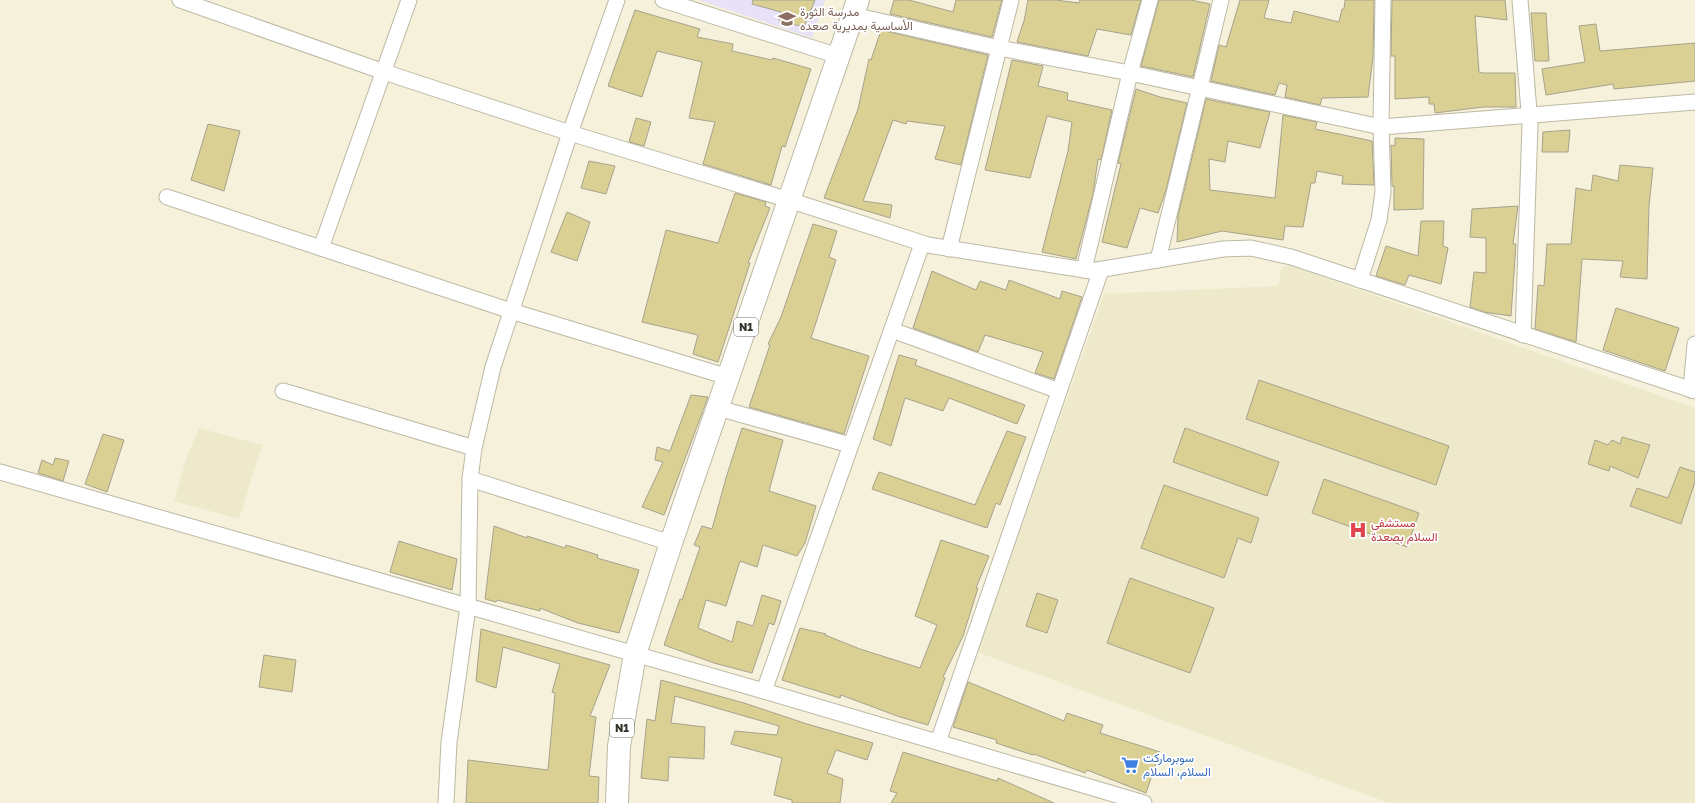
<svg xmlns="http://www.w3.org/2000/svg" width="1695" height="803" font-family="'Golos Text',Vazirmatn,sans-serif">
	<rect width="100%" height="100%" fill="#f5f1db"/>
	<g fill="#eee9cb">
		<polygon points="1288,265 1695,408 1695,803 1389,803 977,652 1104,294 1278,286 1282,268"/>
		<polygon points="199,428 262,445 239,519 174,501 188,454"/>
	</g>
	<polygon fill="#e8e2f8" points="699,0 825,0 812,38"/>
	<g fill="#dbd093" stroke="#a6a28d">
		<polygon points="753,0 815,0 804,27 779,21 781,12 752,4"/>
		<polygon points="894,0 909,0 953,12 956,0 1002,0 992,37 890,14"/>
		<polygon points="1028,0 1056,0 1079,3 1080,0 1141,0 1131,35 1097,29 1088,56 1017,42 1024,21"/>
		<polygon points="1159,0 1191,0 1210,4 1193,77 1141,66"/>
		<polygon points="1240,0 1269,0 1264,18 1291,23 1294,11 1339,22 1342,9 1344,9 1345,0 1374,0 1373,57 1368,97 1322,98 1320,105 1285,97 1287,85 1279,83 1275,95 1211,81 1219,45 1226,47"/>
		<polygon points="1392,0 1505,0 1507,20 1475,16 1479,72 1482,73 1515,73 1516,107 1483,107 1435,113 1434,104 1429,104 1429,97 1395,99 1395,56 1391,56"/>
		<polygon points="635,10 700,29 697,37 733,44 732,51 772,60 773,58 811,69 785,147 782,146 771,185 703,164 715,122 689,118 702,62 657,51 642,97 608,86"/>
		<polygon points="1531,13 1546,13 1549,61 1535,61"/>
		<polygon points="1596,24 1600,51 1695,43 1695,81 1614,89 1613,84 1546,95 1542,69 1585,62 1579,26"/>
		<polygon points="881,30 988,55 961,165 935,159 945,126 907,121 906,124 893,120 863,201 892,205 890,218 824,198 858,109 869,59 871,60"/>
		<polygon points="1012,60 1043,66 1038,86 1068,93 1067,100 1112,110 1101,160 1098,159 1093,194 1076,259 1042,252 1068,151 1072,122 1047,116 1030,178 985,170"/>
		<polygon points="1136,89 1160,97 1187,103 1166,190 1158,213 1140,208 1127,248 1102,242 1121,164 1118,163"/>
		<polygon points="1206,99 1270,112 1260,148 1228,141 1225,162 1209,159 1210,190 1275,198 1283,115 1317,122 1315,129 1372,141 1374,185 1342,184 1343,176 1317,171 1315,183 1311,183 1303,227 1285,226 1283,240 1222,231 1177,242 1178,216"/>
		<polygon points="636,118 651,122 644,146 629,142"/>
		<polygon points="208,124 240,131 224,191 191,180"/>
		<polygon points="1570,130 1568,152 1542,152 1543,132"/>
		<polygon points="1395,138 1424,139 1423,209 1394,210 1394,186 1392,186 1391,145 1395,146"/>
		<polygon points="589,161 615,166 606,194 581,188"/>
		<polygon points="1620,165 1653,168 1649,206 1647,279 1620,277 1623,261 1582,259 1576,342 1535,329 1538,285 1544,286 1547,244 1571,244 1576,188 1591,191 1593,175 1618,181"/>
		<polygon points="735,193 766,202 765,206 770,208 748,263 750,263 718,362 693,354 698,335 642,322 666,230 718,243"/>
		<polygon points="1518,206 1513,244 1516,244 1511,316 1484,312 1470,307 1474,272 1486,273 1486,238 1470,237 1472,209"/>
		<polygon points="567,212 590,222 577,261 551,252"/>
		<polygon points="1421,221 1444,221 1443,246 1448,248 1441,284 1409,275 1405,285 1376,276 1386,246 1418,256"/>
		<polygon points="813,224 837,231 829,257 836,260 811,338 869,356 844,434 749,407 770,345 768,344 781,317"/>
		<polygon points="932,271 976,290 980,281 1006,290 1009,280 1060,299 1062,291 1082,297 1054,379 1035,373 1043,352 985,335 978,352 913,328"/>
		<polygon points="1616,308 1679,328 1665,371 1603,350"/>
		<polygon points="899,355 917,360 915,365 1025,405 1017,424 949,398 943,411 905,398 891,446 873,439"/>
		<polygon points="1259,380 1449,446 1436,485 1246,419"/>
		<polygon points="691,395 708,397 664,515 642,507 663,462 655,460 657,447 670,451"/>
		<polygon points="742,428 783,440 769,491 816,506 805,543 797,556 763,545 757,567 740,561 726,606 706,600 698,628 732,642 737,621 753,626 762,595 781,601 774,625 769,623 752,673 714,663 664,645 680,599 682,600 700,547 694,545 702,526 712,529 726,478"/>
		<polygon points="1185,428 1279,462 1267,496 1173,462"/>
		<polygon points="1007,431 1026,437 1000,505 996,503 987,528 872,489 879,472 975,505"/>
		<polygon points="103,434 124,440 107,492 85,484"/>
		<polygon points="1622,437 1650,445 1638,478 1610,466 1609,471 1588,464 1595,440 1608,445 1612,440 1620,444"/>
		<polygon points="55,458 69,461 63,481 38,473 42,460 53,465"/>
		<polygon points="1680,467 1695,472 1695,482 1681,524 1630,506 1637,488 1668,498"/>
		<polygon points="1324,479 1419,513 1407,547 1312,513"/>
		<polygon points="1164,485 1259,518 1251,543 1238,538 1224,578 1141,548"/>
		<polygon points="494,526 527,538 527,536 565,548 566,545 598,555 597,558 639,570 619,633 578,623 540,608 540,611 497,600 496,602 485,599"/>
		<polygon points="941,540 989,556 976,588 978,588 963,636 943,677 945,678 928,725 900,717 841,695 840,698 782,680 800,628 826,634 825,635 860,649 920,668 937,625 915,616"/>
		<polygon points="399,541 457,559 452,590 390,572"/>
		<polygon points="1130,578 1214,608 1190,673 1107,643"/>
		<polygon points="1037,593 1058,600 1047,633 1026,626"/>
		<polygon points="481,629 610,665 590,716 596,717 589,776 599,777 598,803 466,803 468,760 548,770 555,693 552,692 560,664 503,647 496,688 476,681"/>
		<polygon points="264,655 296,660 292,692 259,687"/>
		<polygon points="661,680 744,703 807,724 873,743 867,760 836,750 827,773 843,779 840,803 792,803 792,800 774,795 782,758 731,744 735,731 777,735 779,726 675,696 671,723 705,727 704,759 669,757 668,781 641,778 647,719 655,721"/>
		<polygon points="968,682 1064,721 1067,713 1103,725 1100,733 1160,752 1146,793 1087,770 1085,773 1034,754 1033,755 996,743 997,740 953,727"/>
		<polygon points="903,752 997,781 998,778 1054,803 891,803 897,793 890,791"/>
	</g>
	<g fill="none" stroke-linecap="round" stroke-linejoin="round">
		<g stroke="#bcb9a4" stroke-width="17">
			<g id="minor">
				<polyline points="180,0 384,72 570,133 789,200 928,245 1091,271 1223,249 1251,248 1291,257 1695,391"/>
				<polyline points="663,0 838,56"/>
				<polyline points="1520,0 1530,124 1523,335"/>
				<polyline points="853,15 999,48 1130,73 1381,127 1695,102"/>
				<polyline points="167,197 511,311 728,377"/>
				<polyline points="321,248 409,0"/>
				<polyline points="949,249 1011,0"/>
				<polyline points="1158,260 1221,0"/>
				<polyline points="1084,270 1130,73 1150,0"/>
				<polyline points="1360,280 1379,220 1383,192 1381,127 1383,0"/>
				<polyline points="892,330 1059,391"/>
				<polyline points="1691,390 1695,344"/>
				<polyline points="283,391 474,448"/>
				<polyline points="718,408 850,445"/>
				<polyline points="0,472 764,691 1144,803"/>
				<polyline points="470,479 671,543"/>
				<polyline points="764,691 922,244"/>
				<polyline points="938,742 1101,270"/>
				<polyline points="446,803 449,742 468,607 470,479 474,448 493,367 570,133 617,0"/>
			</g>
		</g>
		<g stroke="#bcb9a4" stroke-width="24">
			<polyline id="highway" points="617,803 619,746 635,654 671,543 858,0"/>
		</g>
		<use href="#minor" stroke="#fff" stroke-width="15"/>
		<use href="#highway" stroke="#fff" stroke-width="22"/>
	</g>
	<defs>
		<g id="university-bare" transform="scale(1.38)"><path d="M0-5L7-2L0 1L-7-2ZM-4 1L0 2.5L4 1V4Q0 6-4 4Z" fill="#8d6e63" stroke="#fff" stroke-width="2.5" paint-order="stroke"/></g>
		<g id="hospital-bare" transform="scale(1.38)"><path d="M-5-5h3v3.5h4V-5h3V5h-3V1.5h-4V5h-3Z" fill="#e0444e" stroke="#fff" stroke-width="2.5" paint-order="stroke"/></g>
		<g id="supermarket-bare" transform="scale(1.38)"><path d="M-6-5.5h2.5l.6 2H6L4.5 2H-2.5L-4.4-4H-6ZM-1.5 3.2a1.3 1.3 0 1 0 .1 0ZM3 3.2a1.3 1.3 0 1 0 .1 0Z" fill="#3f7fe0" stroke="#fff" stroke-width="2.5" paint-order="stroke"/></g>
	</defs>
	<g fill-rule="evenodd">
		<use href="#university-bare" x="787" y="19"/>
		<use href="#hospital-bare" x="1358" y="530"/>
		<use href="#supermarket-bare" x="1130" y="765"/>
	</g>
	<g text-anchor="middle" stroke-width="3.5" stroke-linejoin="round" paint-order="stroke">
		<g fill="#fff" stroke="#706f69" stroke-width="1">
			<rect x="734" y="318" width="24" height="18" rx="3"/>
			<rect x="610" y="719" width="24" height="18" rx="3"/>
		</g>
		<g font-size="11" font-weight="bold" fill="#333129">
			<text x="746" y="331">N1</text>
			<text x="622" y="732">N1</text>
		</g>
		<g font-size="12" fill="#785e54" stroke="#fff" text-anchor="start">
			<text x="800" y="16">مدرسة الثورة<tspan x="800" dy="14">الأساسية بمديرية صعده</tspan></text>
		</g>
		<g font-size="12" fill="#be3a42" stroke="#fff" text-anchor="start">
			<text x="1371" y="527">مستشفى<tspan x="1371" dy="14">السلام بصعدة</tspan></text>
		</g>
		<g font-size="12" fill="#366cbe" stroke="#fff" text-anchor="start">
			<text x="1143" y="762">سوبرماركت<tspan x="1143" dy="14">السلام، السلام</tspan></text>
		</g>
	</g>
</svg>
